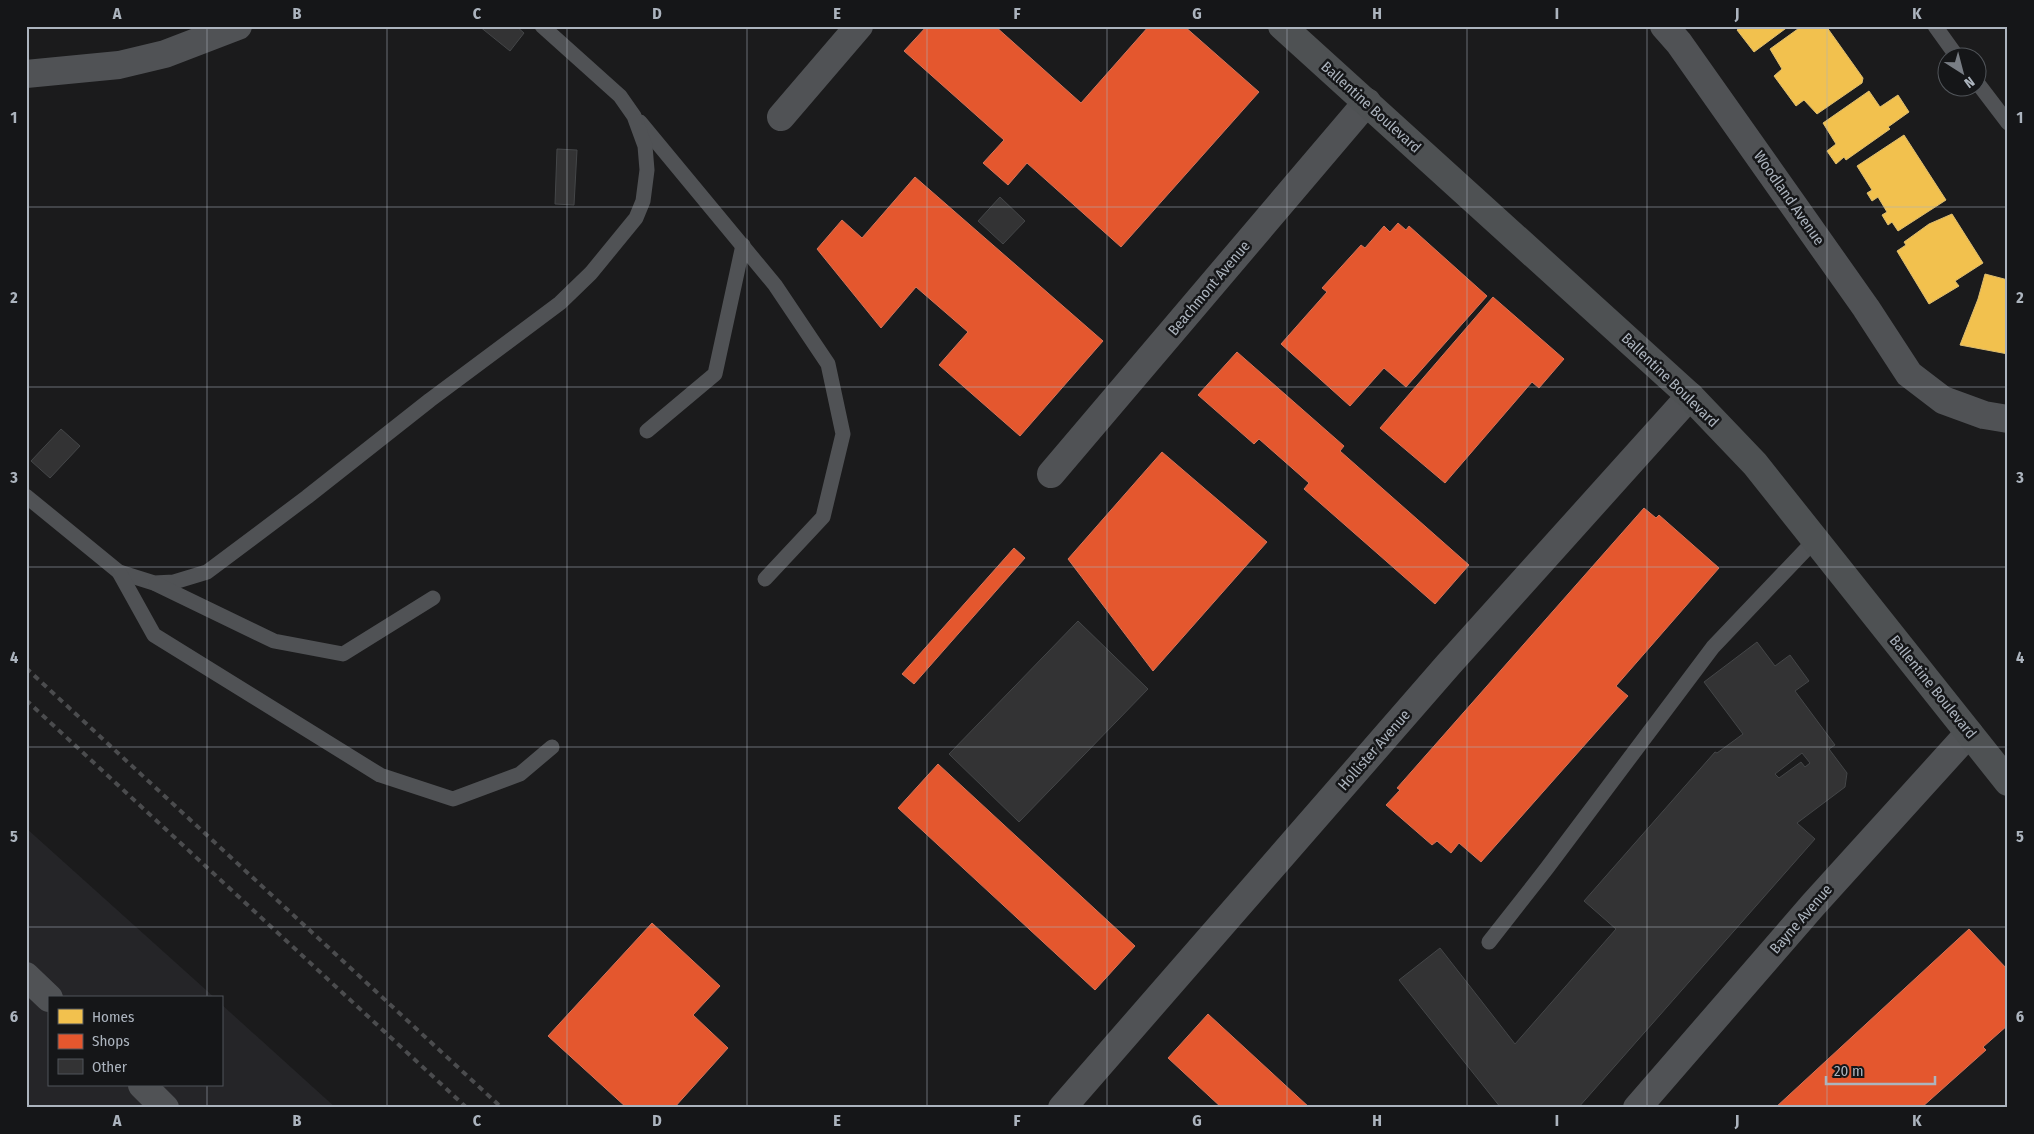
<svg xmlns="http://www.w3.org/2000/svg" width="2034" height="1134" font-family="'Fira Sans Condensed',sans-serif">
	<rect width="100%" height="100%" fill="#1b1b1c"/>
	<polygon fill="#252528" points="26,828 215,998 49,998 49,1085 221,1085 221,1004 336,1108 26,1108"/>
	<g fill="#f2c14e" stroke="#ddbd70">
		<polygon points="1742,26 1789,26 1754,52 1737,30"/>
		<polygon points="1802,26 1826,26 1863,78 1862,83 1817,114 1804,100 1796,106 1774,76 1782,69 1770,49"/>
		<polygon points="1869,91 1880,107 1898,95 1909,112 1888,127 1890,129 1846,160 1844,157 1836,164 1827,151 1836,144 1823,123"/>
		<polygon points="1904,135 1946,200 1898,231 1892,222 1888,225 1882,215 1887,212 1878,197 1872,201 1867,193 1872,190 1857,166"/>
		<polygon points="1952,214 1983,263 1955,281 1959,286 1929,304 1897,251 1906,245 1904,242 1929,224"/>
		<polygon points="1985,274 2008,280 2008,354 1960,345 1978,299"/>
	</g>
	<g fill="#e4572e" stroke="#d37359">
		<polygon points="927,26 995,26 1081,103 1149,26 1184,26 1259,92 1121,247 1027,163 1008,185 983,163 1004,140 904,51"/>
		<polygon points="915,177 1103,341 1020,436 939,365 968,332 916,287 881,328 817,249 842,220 862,238"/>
		<polygon points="1398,223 1406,230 1409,226 1487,296 1406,387 1384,368 1350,406 1281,344 1327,292 1322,288 1361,245 1365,248 1384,226 1390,232"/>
		<polygon points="1493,297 1564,359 1539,388 1532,382 1445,483 1380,428"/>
		<polygon points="1237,352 1344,446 1340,451 1469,565 1435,604 1304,489 1309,483 1259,439 1254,444 1198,395"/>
		<polygon points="1162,452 1267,542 1153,671 1068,559"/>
		<polygon points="1644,508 1656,518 1659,515 1719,568 1616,686 1628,696 1481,862 1459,843 1451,853 1437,841 1432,845 1386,805 1400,790 1397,788"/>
		<polygon points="1014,548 1025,558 914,684 902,674"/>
		<polygon points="938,764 1135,946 1095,990 898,808"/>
		<polygon points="652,923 720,986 693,1015 728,1048 674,1108 627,1108 548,1036"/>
		<polygon points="1969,929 2008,970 2008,1025 1983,1047 1986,1050 1921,1108 1775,1108"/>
		<polygon points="1208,1014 1310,1108 1222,1108 1168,1058"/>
	</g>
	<g fill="#333334" stroke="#444648" fill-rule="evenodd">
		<polygon points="479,26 516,26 524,33 510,51"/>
		<polygon points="557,149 577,150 574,205 555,204"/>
		<polygon points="1000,197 1025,221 1003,244 978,221"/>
		<polygon points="61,429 80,446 50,478 31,461"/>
		<polygon points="1078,621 1148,689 1019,822 949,754"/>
		<path d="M1757,642L1775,666L1790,655L1809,681L1795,691L1835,745L1829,749L1847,773L1845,787L1797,823L1815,839L1578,1108H1501L1399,980L1440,948L1515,1044L1616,929L1584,901L1715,752L1717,753L1743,734L1704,682ZM1802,753L1810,763L1805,767L1801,762L1779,778L1775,774Z"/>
	</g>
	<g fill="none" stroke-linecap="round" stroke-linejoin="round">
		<g stroke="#505255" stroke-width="15">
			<polyline points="1935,26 1958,58"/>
			<polyline points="1976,81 2008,123"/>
			<polyline points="640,122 775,285 828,364 843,434 823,517 765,579"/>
			<polyline points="647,431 715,374 743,245"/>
			<polyline points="26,496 119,572 154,583 174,582 207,572 307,497 430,400 560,303 591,273 636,218 643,201 647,170 645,146 634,116 620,96 542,26"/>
			<polyline points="119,572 154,635 380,775 453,799 520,774 552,747"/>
			<polyline points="156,584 274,641 343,654 433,598"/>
			<polyline points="1489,942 1547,868 1713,647 1815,540"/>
		</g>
		<g stroke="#505255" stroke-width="28">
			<polyline points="1664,26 1679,43 1866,308 1909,374 1943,400 1984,415 2008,419"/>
			<polyline points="26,74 119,65 165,54 238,26"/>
			<polyline points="781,117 859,26"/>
			<polyline points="1051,474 1367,102"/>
			<polyline points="26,976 49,998"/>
			<polyline points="142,1085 165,1108"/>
			<polyline points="1062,1108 1448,665 1690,396"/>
			<polyline points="1637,1108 1813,905 1969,733"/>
		</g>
		<polyline stroke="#4e5153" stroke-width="28" points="1282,26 1690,396 1755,464 2008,782"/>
		<g stroke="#4b4c4e" stroke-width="4" stroke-dasharray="6 5" stroke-linecap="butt">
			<polyline points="26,668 502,1108"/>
			<polyline points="26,700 467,1108"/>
		</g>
	</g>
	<path fill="none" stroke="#acb4be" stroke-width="1" stroke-opacity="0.55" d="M207,26V998M387,26V1108M567,26V1108M747,26V1108M927,26V1108M1107,26V1108M1287,26V1108M1467,26V1108M1647,26V1108M1827,26V1108M26,207H2008M26,387H2008M26,567H2008M26,747H2008M26,927H2008M207,1085V1108"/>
	<g text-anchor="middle" stroke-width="5" stroke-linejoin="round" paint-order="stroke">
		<g font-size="15" fill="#acb4be" stroke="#151618">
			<text transform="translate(1371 107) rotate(42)" y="5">Ballentine Boulevard</text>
			<text transform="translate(1789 198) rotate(55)" y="5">Woodland Avenue</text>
			<text transform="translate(1209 288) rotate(-50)" y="5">Beachmont Avenue</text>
			<text transform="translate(1670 380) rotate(44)" y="5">Ballentine Boulevard</text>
			<text transform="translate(1933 687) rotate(51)" y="5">Ballentine Boulevard</text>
			<text transform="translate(1374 750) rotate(-49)" y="5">Hollister Avenue</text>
			<text transform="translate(1801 919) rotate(-49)" y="5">Bayne Avenue</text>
		</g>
	</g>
	<rect width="2034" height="1134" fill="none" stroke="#151618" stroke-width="55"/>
	<rect x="48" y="996" width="175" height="90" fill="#151618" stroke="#51555a"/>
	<rect x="58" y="1009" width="25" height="15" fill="#f2c14e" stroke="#51555a"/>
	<text x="92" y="1022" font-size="15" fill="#acb4be">Homes</text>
	<rect x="58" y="1034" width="25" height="15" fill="#e4572e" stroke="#51555a"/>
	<text x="92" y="1046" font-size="15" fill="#acb4be">Shops</text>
	<rect x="58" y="1059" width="25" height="15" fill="#333334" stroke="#51555a"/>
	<text x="92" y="1072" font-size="15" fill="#acb4be">Other</text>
	<g transform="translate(1962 72) rotate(144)"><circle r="24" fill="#151618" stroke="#51555a"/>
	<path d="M0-4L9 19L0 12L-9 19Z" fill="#797e85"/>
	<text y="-8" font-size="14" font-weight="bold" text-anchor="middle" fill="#acb4be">N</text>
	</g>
	<path d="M1826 1076v8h109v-8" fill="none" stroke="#acb4be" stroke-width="2.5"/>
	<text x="1834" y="1076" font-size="15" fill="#acb4be" stroke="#151618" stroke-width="4" paint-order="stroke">20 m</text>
	<rect x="28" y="28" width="1978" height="1078" fill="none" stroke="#acb4be" stroke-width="2"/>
	<g font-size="16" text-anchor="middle" font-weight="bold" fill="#acb4be">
		<text x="117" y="19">A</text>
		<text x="297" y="19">B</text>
		<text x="477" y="19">C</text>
		<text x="657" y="19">D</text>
		<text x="837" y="19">E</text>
		<text x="1017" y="19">F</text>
		<text x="1197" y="19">G</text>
		<text x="1377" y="19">H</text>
		<text x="1557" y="19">I</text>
		<text x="1737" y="19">J</text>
		<text x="1917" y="19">K</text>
		<text x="14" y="123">1</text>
		<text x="2020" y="123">1</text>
		<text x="14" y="303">2</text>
		<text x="2020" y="303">2</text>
		<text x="14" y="483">3</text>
		<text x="2020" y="483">3</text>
		<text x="14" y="663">4</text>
		<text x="2020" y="663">4</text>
		<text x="14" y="842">5</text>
		<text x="2020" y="842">5</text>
		<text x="14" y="1022">6</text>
		<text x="2020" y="1022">6</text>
		<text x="117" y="1126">A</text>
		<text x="297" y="1126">B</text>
		<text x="477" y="1126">C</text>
		<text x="657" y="1126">D</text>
		<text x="837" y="1126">E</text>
		<text x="1017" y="1126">F</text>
		<text x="1197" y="1126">G</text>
		<text x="1377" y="1126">H</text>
		<text x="1557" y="1126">I</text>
		<text x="1737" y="1126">J</text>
		<text x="1917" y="1126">K</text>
	</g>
</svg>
